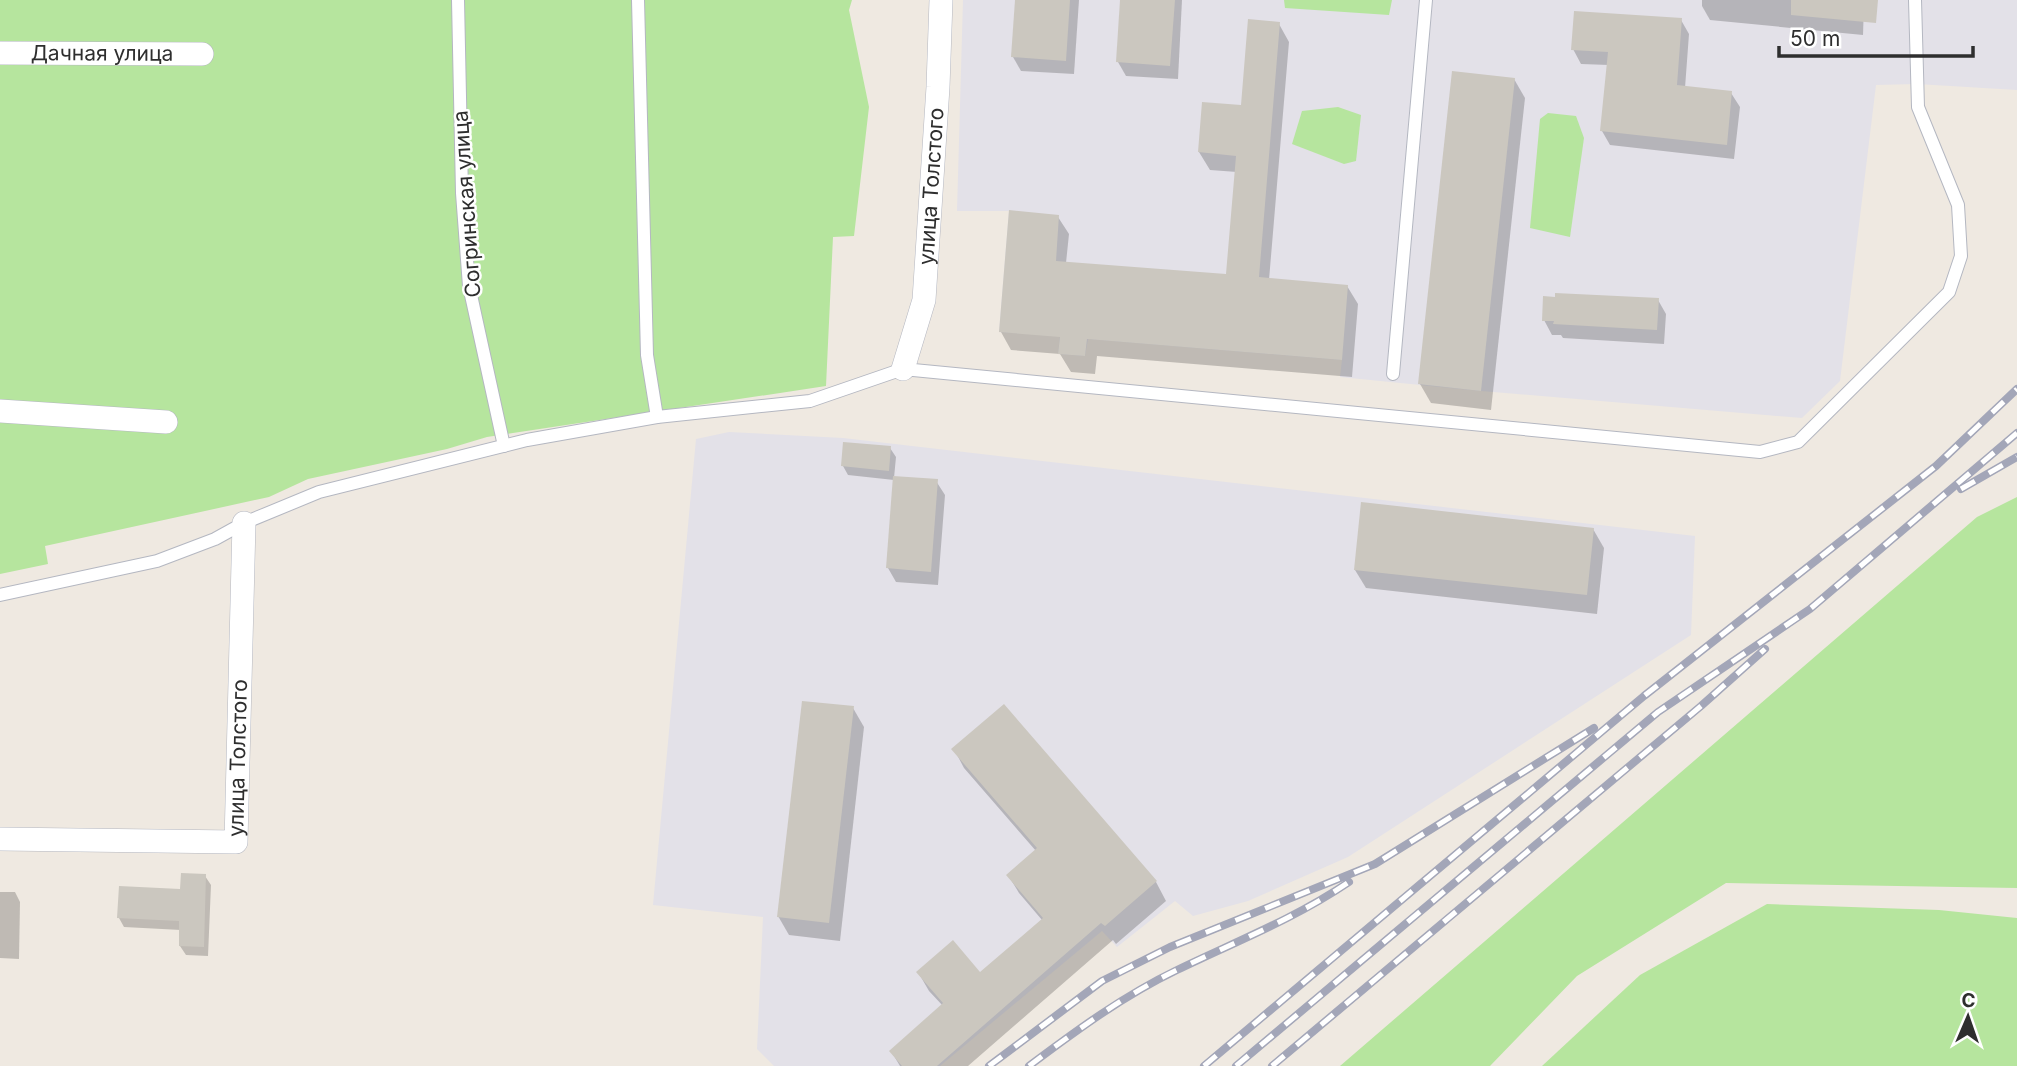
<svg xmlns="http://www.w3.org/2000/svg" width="2017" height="1066" font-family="Inter,sans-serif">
	<rect width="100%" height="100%" fill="#efe9e1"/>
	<g fill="#e3e1e8">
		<polygon points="963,0 2017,0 2017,90 1917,84 1876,85 1840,381 1802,418 1481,391 1340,377 1342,360 1088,339 1085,356 1058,354 1060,336 999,332 1009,211 957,211"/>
		<polygon points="729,432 843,438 1695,536 1691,635 1348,857 1248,901 1193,916 1175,901 1117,947 1102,931 940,1066 774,1066 757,1049 763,917 653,905 696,439"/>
	</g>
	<g fill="#b6e59e">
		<polygon points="0,0 852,0 849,10 869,107 854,236 833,237 826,386 487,437 447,449 308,479 269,497 45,546 48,564 0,574"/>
		<polygon points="1284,0 1392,0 1389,15 1285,8"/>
		<polygon points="1338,107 1361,115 1356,161 1344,164 1292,144 1302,111"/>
		<polygon points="1548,113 1576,116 1584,138 1570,237 1530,228 1540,119"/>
		<polygon points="2017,497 2017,888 1726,883 1577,976 1490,1066 1340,1066 1977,517"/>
		<polygon points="1767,904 1939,910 2017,918 2017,1066 1542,1066 1640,975"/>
	</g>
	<g fill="#0003">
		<polygon points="1017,0 1079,0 1074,74 1021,71 1013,57"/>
		<polygon points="1122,0 1182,0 1178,79 1126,76 1118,62"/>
		<polygon points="1702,0 1861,0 1864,5 1863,35 1710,20 1702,6"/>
		<polygon points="1681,20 1689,34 1685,88 1731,93 1740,107 1734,159 1610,145 1602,131 1609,65 1581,64 1573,49"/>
		<polygon points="1279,24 1289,42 1269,280 1347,286 1358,304 1352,377 1097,356 1095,374 1071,372 1060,354 1011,350 1001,332 1058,217 1069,234 1066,263 1228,276 1237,172 1210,170 1199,152 1242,107"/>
		<polygon points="1514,79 1525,98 1491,410 1431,403 1420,384"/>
		<polygon points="1658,300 1666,314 1664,344 1563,338 1561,335 1552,335 1544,320"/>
		<polygon points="890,448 896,457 894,478 936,481 945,495 938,585 896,582 888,568 894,480 848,475 843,466"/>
		<polygon points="1593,529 1604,548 1597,614 1366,588 1355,570"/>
		<polygon points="1004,706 1156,882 1166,901 1116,944 1113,940 968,1066 900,1066 891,1051 943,1006 929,991 918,972 980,974 1042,920 1019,893 1008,875 1036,851 964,768 954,749"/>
		<polygon points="853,708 864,727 840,941 789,935 778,916"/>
		<polygon points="205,876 211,885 208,956 186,955 180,946 181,930 124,927 119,918 182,891"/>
		<polygon points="0,892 15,892 20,902 19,959 0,958"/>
	</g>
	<g fill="#cbc7bf">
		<polygon points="1015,0 1070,0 1066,61 1011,57"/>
		<polygon points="1120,0 1175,0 1170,66 1116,62"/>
		<polygon points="1791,0 1878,0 1876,23 1791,15"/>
		<polygon points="1574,11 1682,18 1677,85 1732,91 1727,145 1600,131 1608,52 1571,50"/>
		<polygon points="1248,19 1280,22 1259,277 1348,285 1342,360 1087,339 1085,356 1058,354 1060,337 999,332 1009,210 1059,215 1056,261 1226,274 1236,156 1198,152 1202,102 1241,105"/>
		<polygon points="1452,71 1515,78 1481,391 1418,384"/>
		<polygon points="1555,293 1659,298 1657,330 1553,324 1554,321 1542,321 1543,296 1555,297"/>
		<polygon points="843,442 891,446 889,471 841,466"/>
		<polygon points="893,476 938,479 931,572 886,568"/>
		<polygon points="1361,502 1594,528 1587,595 1354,570"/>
		<polygon points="802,701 854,706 829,923 777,917"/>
		<polygon points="1004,704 1157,881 1105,926 1101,923 937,1066 902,1066 889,1051 943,1003 916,972 953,940 980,972 1043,918 1006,875 1037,848 951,749"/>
		<polygon points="181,873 206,874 204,947 179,946 179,921 117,918 119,886 180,889"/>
	</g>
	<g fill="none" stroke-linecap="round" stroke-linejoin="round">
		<g stroke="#b4b7c1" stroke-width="14">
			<g id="service">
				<polyline points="458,0 462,193 469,286 504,446"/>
				<polyline points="638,0 647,355 657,417"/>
				<polyline points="1393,374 1426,0"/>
				<polyline points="0,595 157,561 215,539 244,523 319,492 527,440 657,417 810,401 903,369 1760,452 1798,442 1949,292 1961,256 1958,205 1918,107 1915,0"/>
			</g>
		</g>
		<g stroke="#b4b7c1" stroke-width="24">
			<g id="minor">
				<path id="s1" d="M0,53L202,54"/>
				<path id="s2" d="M903,369L924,300L938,87L941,0"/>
				<polyline points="0,411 166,422"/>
				<path id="s3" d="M0,839L236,842L244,523"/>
			</g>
		</g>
		<use href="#service" stroke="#fff" stroke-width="12"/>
		<use href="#minor" stroke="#fff" stroke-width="23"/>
		<g stroke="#a3a6b8" stroke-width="8">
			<g id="rail">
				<polyline points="1961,489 2017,457"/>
				<polyline points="989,1066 1102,981 1170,947 1375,864 1594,728"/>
				<path d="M1029,1066C1077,1030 1123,996 1177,970C1237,941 1294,919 1349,882"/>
				<polyline points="1204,1066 1644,696 1936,466 2017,389"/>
				<polyline points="1236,1066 1658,712 1810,609 2017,433"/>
				<polyline points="1272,1066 1701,706 1765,649"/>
			</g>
		</g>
		<use href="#rail" stroke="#fff" stroke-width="5" stroke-dasharray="16" stroke-linecap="butt"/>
	</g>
	<g text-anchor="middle" stroke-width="5" stroke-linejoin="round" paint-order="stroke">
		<g font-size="21" fill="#2e2e2e" stroke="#fff">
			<text dy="7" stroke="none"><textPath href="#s1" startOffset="102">Дачная улица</textPath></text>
			<text dy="7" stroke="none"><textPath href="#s2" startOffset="186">улица Толстого</textPath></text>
			<text transform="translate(467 204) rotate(-94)" y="7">Согринская улица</text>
			<text dy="7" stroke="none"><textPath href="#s3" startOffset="320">улица Толстого</textPath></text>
		</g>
	</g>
	<g transform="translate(1968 1017) rotate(2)" stroke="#ffffff" stroke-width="5" paint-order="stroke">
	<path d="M0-5L12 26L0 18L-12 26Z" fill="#2e2e2e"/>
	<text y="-10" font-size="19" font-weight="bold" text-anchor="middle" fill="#2e2e2e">С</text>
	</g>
	<path d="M1779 46v10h194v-10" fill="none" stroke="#2e2e2e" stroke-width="3.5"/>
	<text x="1790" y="46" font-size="21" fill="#2e2e2e" stroke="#ffffff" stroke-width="5" paint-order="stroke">50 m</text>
</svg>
